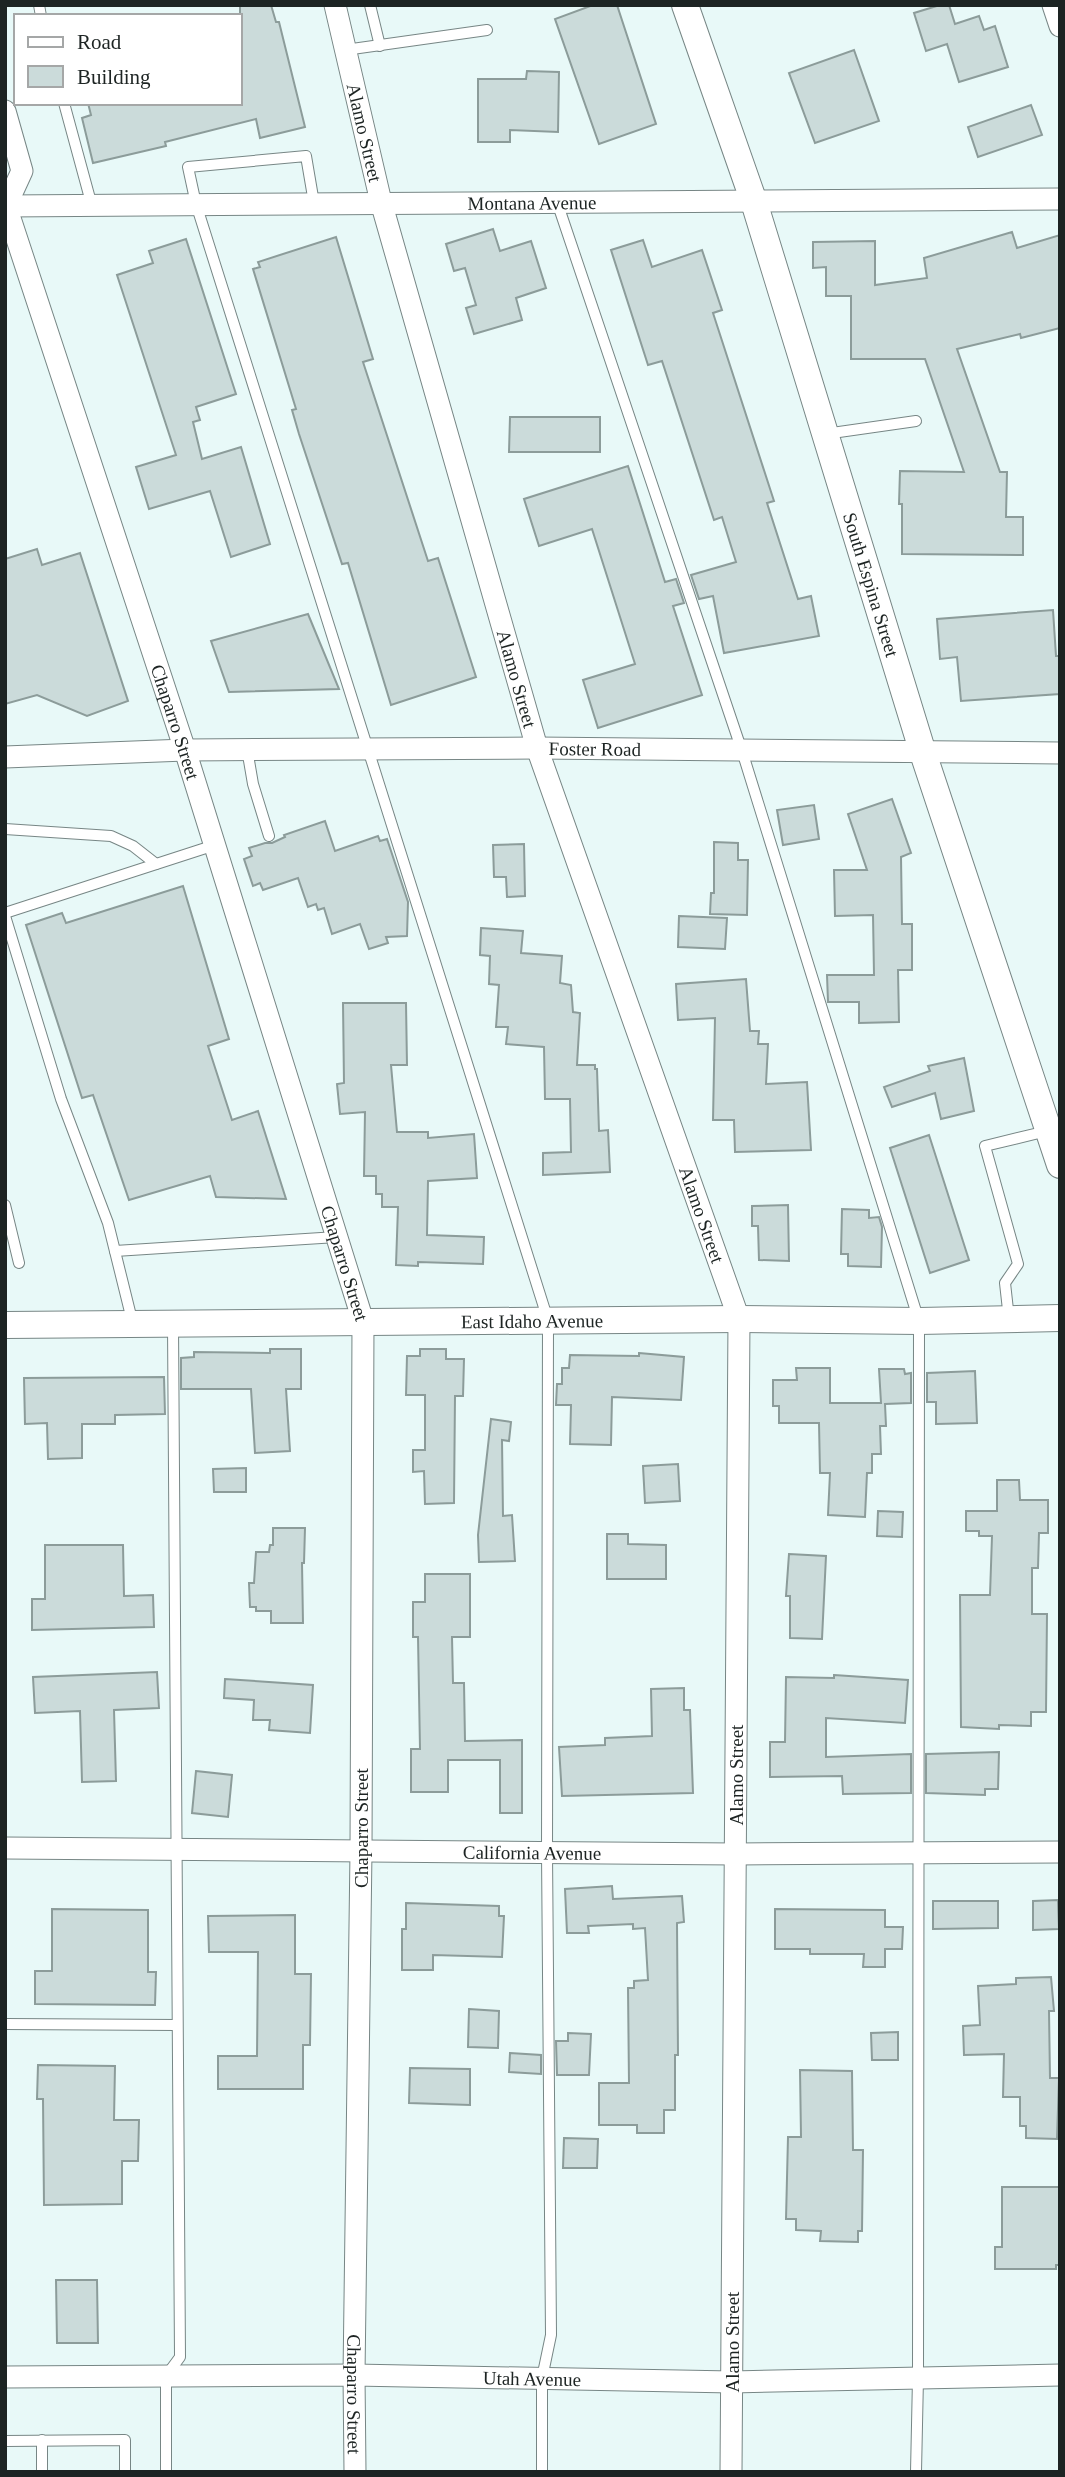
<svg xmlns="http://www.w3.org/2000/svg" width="1065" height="2477" font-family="Georgia,serif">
	<rect width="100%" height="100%" fill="#e8f9f8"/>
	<g fill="#cbdbda" stroke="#8c9c9a" stroke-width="2">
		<polygon points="240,5 271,5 276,22 279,22 305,127 260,138 256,119 165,142 166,146 93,163 82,118 91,115 88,103 240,103"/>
		<polygon points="593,5 617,5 656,124 599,144 555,19"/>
		<polygon points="940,5 949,5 955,24 979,16 984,30 995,26 1008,67 959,82 947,44 926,51 914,13"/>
		<polygon points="854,50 879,121 815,143 789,73"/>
		<polygon points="527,71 559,72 558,132 510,130 510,142 478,142 478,79 526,79"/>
		<polygon points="1031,105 1042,135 978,157 968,127"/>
		<polygon points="493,229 500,251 531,241 546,288 516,298 522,320 474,334 466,308 476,305 465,268 454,271 446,244"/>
		<polygon points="1012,232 1017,248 1060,235 1060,328 1021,338 1020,334 957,349 1000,472 1007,472 1006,517 1023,517 1023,555 902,554 902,504 899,504 900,471 964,472 925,359 851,359 851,296 826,296 826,267 813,268 813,242 875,241 875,285 927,278 924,258"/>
		<polygon points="336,237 373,359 363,362 428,561 438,558 476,677 391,705 348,563 342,564 299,434 292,410 296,409 253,269 260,267 258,262"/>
		<polygon points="186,239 236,394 196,407 200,420 193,422 202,459 241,447 270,544 231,557 210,491 149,509 136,467 176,455 117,275 153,263 149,251"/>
		<polygon points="643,240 652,267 702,250 722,310 713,313 774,501 767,503 798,599 811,596 819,636 724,653 713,596 699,599 691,575 736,562 722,517 714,520 662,361 648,365 611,250"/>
		<polygon points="510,417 600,417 600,452 509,452"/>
		<polygon points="628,466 665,582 676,579 684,603 673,606 702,695 598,728 583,680 635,664 592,529 539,546 524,499"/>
		<polygon points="37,549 42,565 80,553 128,701 87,716 37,695 5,704 5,559"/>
		<polygon points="1053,610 1056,656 1060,656 1060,694 961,701 957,657 940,659 937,619"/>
		<polygon points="308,614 339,689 229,692 211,641"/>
		<polygon points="892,799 911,853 901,857 902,924 912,924 912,970 898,970 899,1022 859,1023 859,1002 828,1002 827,975 874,975 873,915 835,916 834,870 867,870 848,814"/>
		<polygon points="814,805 819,839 783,845 777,810"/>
		<polygon points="325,821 335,851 378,836 380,841 387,839 408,902 407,936 386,937 388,943 369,949 360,924 332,934 324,908 318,910 316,904 308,907 298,878 263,890 260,883 253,886 244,859 252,856 249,848 265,843 272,843 285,837 284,835"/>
		<polygon points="714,842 738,843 738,860 748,860 747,915 710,914 711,893 714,893"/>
		<polygon points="524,844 525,896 507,897 506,877 494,877 493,845"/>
		<polygon points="183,886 229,1039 208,1046 232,1120 258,1111 286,1199 216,1197 210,1176 129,1200 93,1095 82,1098 26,925 62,913 66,923"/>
		<polygon points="679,916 727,918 725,949 678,947"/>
		<polygon points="481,928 523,931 521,953 562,956 560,983 571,985 573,1012 580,1013 577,1065 595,1065 595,1069 597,1069 599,1131 608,1130 610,1172 543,1175 543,1153 571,1152 570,1099 545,1099 544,1047 506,1044 508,1027 496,1027 499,985 489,984 490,956 480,955"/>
		<polygon points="746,979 750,1031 759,1031 758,1044 768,1044 766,1084 807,1082 811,1150 735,1152 734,1120 713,1120 715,1018 678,1020 676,984"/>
		<polygon points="343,1003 406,1003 407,1065 391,1065 397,1132 428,1132 428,1138 474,1134 477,1178 428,1181 427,1235 484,1237 483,1264 418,1262 418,1266 396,1265 398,1207 382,1207 382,1194 376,1194 376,1176 364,1176 365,1112 340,1114 337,1084 344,1083"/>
		<polygon points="964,1058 974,1111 941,1119 935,1093 892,1107 884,1087 930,1071 928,1066"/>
		<polygon points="929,1135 969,1260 930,1273 890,1148"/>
		<polygon points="788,1205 789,1261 759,1260 758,1226 752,1226 752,1206"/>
		<polygon points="842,1209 869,1210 869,1218 879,1217 882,1227 881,1267 848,1266 848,1254 841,1254"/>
		<polygon points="270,1349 301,1349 301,1389 286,1389 290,1451 255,1453 251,1389 181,1389 181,1358 194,1357 194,1352 270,1353"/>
		<polygon points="420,1349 446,1349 446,1359 464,1359 463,1396 455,1396 454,1503 425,1504 424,1471 413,1472 413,1450 425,1450 425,1395 406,1395 407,1356 420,1356"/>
		<polygon points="639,1353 684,1357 681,1400 612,1397 611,1445 570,1444 571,1405 556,1405 557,1384 562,1384 562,1368 569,1368 570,1355 639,1356"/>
		<polygon points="796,1368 830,1368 830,1403 881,1403 879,1369 904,1369 905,1374 911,1373 911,1403 885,1404 886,1426 880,1426 881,1454 872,1454 872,1473 867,1473 865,1517 828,1515 830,1473 820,1473 819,1423 779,1423 779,1406 773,1406 773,1380 797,1380"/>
		<polygon points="975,1371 977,1423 936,1424 936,1402 927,1402 927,1373"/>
		<polygon points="164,1377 165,1414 115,1415 115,1424 82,1424 82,1458 48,1459 47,1423 25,1424 24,1378"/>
		<polygon points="491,1419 511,1422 509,1441 502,1440 503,1516 512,1515 515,1561 479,1562 478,1535"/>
		<polygon points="678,1464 680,1501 645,1503 643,1466"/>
		<polygon points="246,1468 246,1492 214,1492 213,1469"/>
		<polygon points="997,1480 1019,1480 1020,1500 1048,1500 1048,1533 1039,1533 1038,1568 1032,1568 1032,1614 1047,1614 1046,1712 1031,1712 1031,1726 999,1725 999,1729 961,1727 960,1595 990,1595 992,1536 979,1536 979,1531 966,1531 966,1511 997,1511"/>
		<polygon points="878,1511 903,1512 902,1537 877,1536"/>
		<polygon points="273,1528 305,1528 304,1563 302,1563 303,1623 271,1623 271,1611 256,1611 256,1607 250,1607 249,1583 254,1583 256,1552 269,1552 270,1545 273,1545"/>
		<polygon points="607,1534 628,1534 628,1544 666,1545 666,1579 607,1579"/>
		<polygon points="45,1545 123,1545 124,1596 153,1595 154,1627 32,1630 32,1599 45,1599"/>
		<polygon points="789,1554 826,1556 822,1639 790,1638 790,1596 786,1596"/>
		<polygon points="425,1574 470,1574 470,1637 452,1637 453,1683 464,1683 465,1741 522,1740 522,1813 500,1813 500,1760 448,1760 448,1792 411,1792 411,1749 420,1749 418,1637 413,1637 413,1602 425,1602"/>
		<polygon points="157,1672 159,1708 114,1710 116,1781 82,1782 80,1711 35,1713 33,1677"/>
		<polygon points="834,1675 908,1680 905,1723 826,1718 826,1757 911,1754 911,1793 843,1794 842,1776 770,1777 770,1742 785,1742 786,1677 834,1678"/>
		<polygon points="225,1679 313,1685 310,1733 269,1730 270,1720 253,1720 254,1700 224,1698"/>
		<polygon points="684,1688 684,1710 690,1710 693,1793 562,1796 559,1747 605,1745 605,1738 652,1736 651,1689"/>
		<polygon points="999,1752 998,1789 985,1789 985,1795 926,1793 926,1754"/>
		<polygon points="196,1771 232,1775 228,1817 192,1813"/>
		<polygon points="612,1886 613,1899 682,1896 684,1922 677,1923 678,2055 675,2055 675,2110 664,2110 664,2133 637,2133 637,2125 599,2125 599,2083 629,2083 628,1988 634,1988 634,1981 648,1980 645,1928 633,1929 633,1924 588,1926 589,1933 567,1933 565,1889"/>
		<polygon points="1058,1900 1059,1929 1033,1930 1033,1901"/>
		<polygon points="933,1901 998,1901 998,1928 933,1929"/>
		<polygon points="406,1903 499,1906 499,1916 504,1916 502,1957 433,1955 433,1970 402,1970 402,1929 406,1929"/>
		<polygon points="52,1909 148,1910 148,1972 156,1972 155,2005 35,2004 35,1971 52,1971"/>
		<polygon points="775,1909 885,1910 885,1927 903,1927 902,1949 885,1949 885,1967 863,1967 864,1954 810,1954 810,1949 775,1949"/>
		<polygon points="295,1915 295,1974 311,1974 310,2045 303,2045 303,2089 218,2089 218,2056 257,2056 258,1952 209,1952 208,1916"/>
		<polygon points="1051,1977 1054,2011 1049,2011 1050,2078 1059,2078 1057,2139 1026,2138 1026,2126 1020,2126 1020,2097 1003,2097 1004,2054 964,2055 963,2026 980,2025 978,1986 1016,1984 1016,1978"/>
		<polygon points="469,2009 499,2011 498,2048 468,2047"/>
		<polygon points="898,2032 898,2060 872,2060 871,2033"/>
		<polygon points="568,2033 591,2034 589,2075 557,2075 556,2041 568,2041"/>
		<polygon points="510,2053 541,2055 541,2074 509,2072"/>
		<polygon points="38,2065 115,2066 114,2120 139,2120 138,2161 122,2161 122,2204 44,2205 43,2099 37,2099"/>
		<polygon points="410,2068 470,2069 470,2105 409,2103"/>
		<polygon points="800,2070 852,2071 853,2150 863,2150 862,2231 858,2231 858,2242 820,2241 821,2231 796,2230 796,2219 786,2219 788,2137 801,2137"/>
		<polygon points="564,2138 598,2139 597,2168 563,2168"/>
		<polygon points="1002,2187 1060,2187 1060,2265 1056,2265 1056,2269 995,2269 995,2247 1002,2247"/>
		<polygon points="56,2280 97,2280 98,2343 57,2343"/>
	</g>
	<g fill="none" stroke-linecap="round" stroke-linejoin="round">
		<g stroke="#778685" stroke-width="12">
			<g id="service">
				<polyline points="39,5 41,16"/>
				<polyline points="370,5 380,46"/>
				<polyline points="345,50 487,30"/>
				<polyline points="64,103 92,206"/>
				<polyline points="557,202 742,751 919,1321 918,2378 916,2472"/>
				<polyline points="314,203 306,156 188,167 196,204 548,1320 547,1853 551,2335 542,2378 542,2472"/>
				<polyline points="825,434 916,421"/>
				<polyline points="247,749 253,784 269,836"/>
				<polyline points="5,829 111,836 133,846 156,864"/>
				<polyline points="5,913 215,845"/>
				<polyline points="5,916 61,1099 108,1223 133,1324"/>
				<polyline points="5,1205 19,1263"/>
				<polyline points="115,1251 337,1237"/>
				<polyline points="1009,1319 1005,1283 1018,1264 985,1146 1047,1131"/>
				<polyline points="5,2024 177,2025"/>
				<polyline points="42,2440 42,2472"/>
				<polyline points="5,2441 125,2440 125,2472"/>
				<polyline points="166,2472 166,2376 180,2357 173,1325"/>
			</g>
		</g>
		<g stroke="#778685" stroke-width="23">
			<g id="minor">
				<path id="s1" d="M335,5L381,202L537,748L739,1319L731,2472"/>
				<polyline points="1053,5 1060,26"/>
				<path id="s2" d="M5,111L22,171L6,206L185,750L363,1321L361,1851L354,2375L355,2472"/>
				<path id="s3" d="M5,206L1060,199"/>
				<path id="s4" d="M5,757L185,750L537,748L1060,753"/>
				<path id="s5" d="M5,1848L736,1854L1060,1852"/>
				<path id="s6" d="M5,2377L354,2375L732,2382L1060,2375"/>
			</g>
		</g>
		<g stroke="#778685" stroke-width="28">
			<g id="tertiary">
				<path id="s7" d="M685,5L754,202L923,753L1060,1165"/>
				<path id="s8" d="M5,1325L739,1319L919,1321L1060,1318"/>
			</g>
		</g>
		<use href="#service" stroke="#fff" stroke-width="10"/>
		<use href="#minor" stroke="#fff" stroke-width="21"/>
		<use href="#tertiary" stroke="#fff" stroke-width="26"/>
	</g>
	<g text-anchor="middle" stroke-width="5" stroke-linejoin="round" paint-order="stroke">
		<g font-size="19" fill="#1d2423" stroke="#fff">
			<text dy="7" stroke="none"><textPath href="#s1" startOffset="131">Alamo Street</textPath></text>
			<text dy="7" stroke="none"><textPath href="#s3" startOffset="527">Montana Avenue</textPath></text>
			<text dy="7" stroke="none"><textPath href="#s7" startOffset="609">South Espina Street</textPath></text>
			<text dy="7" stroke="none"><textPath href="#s1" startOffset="698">Alamo Street</textPath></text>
			<text dy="7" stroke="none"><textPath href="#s2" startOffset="644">Chaparro Street</textPath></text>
			<text dy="7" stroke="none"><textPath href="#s4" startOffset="590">Foster Road</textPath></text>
			<text dy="7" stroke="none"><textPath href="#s1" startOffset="1265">Alamo Street</textPath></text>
			<text dy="7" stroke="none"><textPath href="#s2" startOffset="1211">Chaparro Street</textPath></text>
			<text dy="7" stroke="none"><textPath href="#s8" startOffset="527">East Idaho Avenue</textPath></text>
			<text transform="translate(736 1775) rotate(-90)" y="7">Alamo Street</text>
			<text transform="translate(361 1828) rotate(-90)" y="7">Chaparro Street</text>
			<text dy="7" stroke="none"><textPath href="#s5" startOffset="527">California Avenue</textPath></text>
			<text transform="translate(732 2342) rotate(-90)" y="7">Alamo Street</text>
			<text dy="7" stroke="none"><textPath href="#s6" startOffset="527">Utah Avenue</textPath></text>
			<text dy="7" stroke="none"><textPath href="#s2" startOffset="2345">Chaparro Street</textPath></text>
		</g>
	</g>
	<rect width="1065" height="2477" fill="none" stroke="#1d2423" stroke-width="14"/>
	<rect x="14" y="14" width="228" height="91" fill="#ffffff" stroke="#a5a7a7" stroke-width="2"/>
	<rect x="28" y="37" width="35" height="10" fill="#ffffff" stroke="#a5a7a7" stroke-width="2"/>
	<text x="77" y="49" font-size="21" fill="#1d2423">Road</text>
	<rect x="28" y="66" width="35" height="21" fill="#cbdbda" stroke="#a5a7a7" stroke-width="2"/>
	<text x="77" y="84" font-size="21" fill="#1d2423">Building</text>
</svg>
